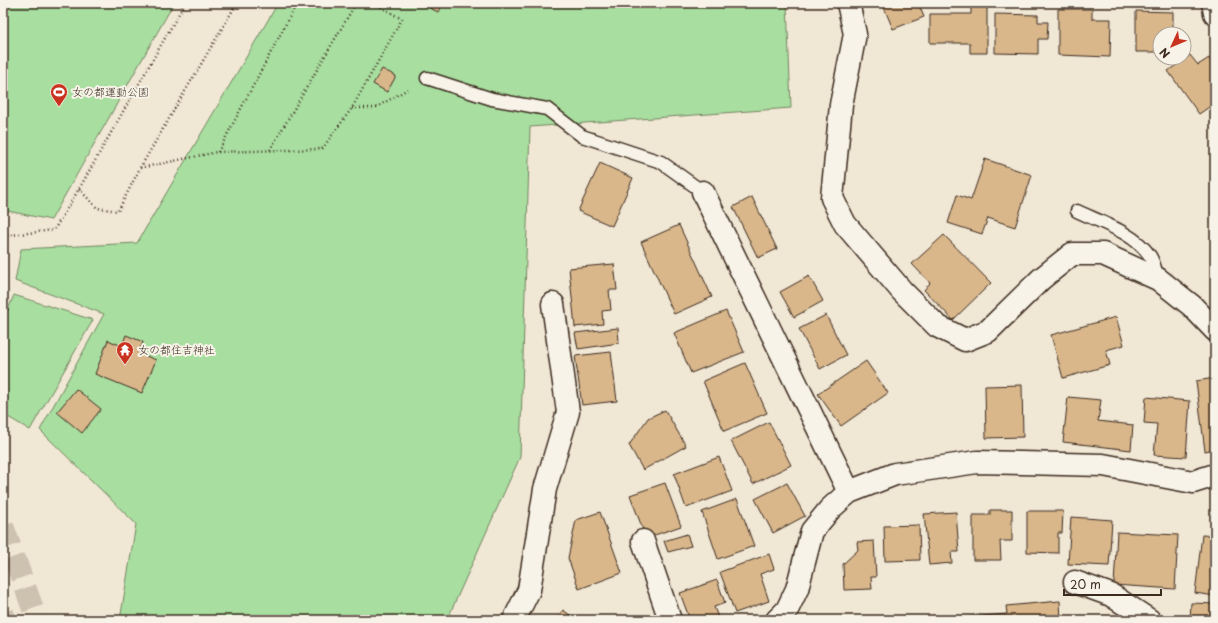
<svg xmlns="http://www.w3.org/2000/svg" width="1218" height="623" font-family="'Playpen Sans','Klee One',sans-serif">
	<rect width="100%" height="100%" fill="#f1e7d5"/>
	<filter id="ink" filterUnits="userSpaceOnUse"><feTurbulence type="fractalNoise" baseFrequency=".025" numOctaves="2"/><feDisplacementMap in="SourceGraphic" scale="8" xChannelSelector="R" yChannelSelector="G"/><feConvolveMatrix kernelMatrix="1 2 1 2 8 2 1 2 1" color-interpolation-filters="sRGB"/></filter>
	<g filter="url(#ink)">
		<g fill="#a8dea0" stroke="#72845f">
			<polygon points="3,3 174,3 51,220 3,210"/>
			<polygon points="278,3 787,3 791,108 530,127 520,457 447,620 120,620 136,524 40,430 104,314 15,281 21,249 137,243"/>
			<polygon points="14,295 93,320 30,430 3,414 3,322"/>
		</g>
		<g fill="#d9b78b" stroke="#3b2a1e">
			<polygon points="425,3 443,3 438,12 424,5"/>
			<polygon points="882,3 918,3 924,17 893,29"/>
			<polygon points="971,3 987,3 987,53 970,53 970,43 930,43 930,14 971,14"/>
			<polygon points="1058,9 1092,9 1092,19 1111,19 1110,57 1058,55"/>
			<polygon points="1136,11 1173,12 1173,34 1160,34 1160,52 1136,52"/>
			<polygon points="995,14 1038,15 1038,22 1048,22 1047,39 1038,39 1038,54 995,53"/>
			<polygon points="1190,55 1198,65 1209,58 1215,67 1215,103 1199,114 1168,71"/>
			<polygon points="382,69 396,76 387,92 373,84"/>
			<polygon points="985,159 1032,175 1015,227 988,218 982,234 948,223 957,195 971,200"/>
			<polygon points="600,163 633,178 612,226 578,211"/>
			<polygon points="752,197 777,249 758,258 733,207"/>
			<polygon points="679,225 712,297 674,314 641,242"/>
			<polygon points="944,235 991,283 953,320 924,290 930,283 912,264"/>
			<polygon points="614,264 617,290 609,290 611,310 602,311 603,324 575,327 569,268"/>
			<polygon points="809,276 823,301 794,317 780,292"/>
			<polygon points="726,311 744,352 691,373 674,333"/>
			<polygon points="826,315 846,355 820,369 799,329"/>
			<polygon points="1116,317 1124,345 1106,350 1110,365 1063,378 1051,335"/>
			<polygon points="618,328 619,343 578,349 575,333"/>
			<polygon points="126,335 143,342 139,353 156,360 142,393 95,374 108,340 122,346"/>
			<polygon points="611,352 617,401 582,405 575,356"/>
			<polygon points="866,361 888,393 841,426 818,394"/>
			<polygon points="745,363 767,413 724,431 703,381"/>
			<polygon points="1215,378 1215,449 1205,451 1196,381"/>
			<polygon points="1022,385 1023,437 986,438 985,386"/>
			<polygon points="76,389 101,409 82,433 57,412"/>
			<polygon points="1068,397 1101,400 1098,421 1133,425 1131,450 1063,442"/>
			<polygon points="1146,397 1190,401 1186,457 1154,455 1157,424 1144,423"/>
			<polygon points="665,410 686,446 643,470 629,445 648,418"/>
			<polygon points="769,422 791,465 753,484 731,441"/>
			<polygon points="719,457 732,491 686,508 674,474"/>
			<polygon points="665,483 681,526 646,538 630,495"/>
			<polygon points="787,483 805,516 773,533 755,499"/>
			<polygon points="737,499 754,546 718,559 702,512"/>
			<polygon points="990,510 1012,510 1012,541 1000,541 1001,560 973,560 973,515 990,515"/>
			<polygon points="1027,511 1063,511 1062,533 1058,533 1058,553 1027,552"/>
			<polygon points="600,512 622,573 579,589 568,558 576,520"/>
			<polygon points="956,512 959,552 951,552 952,563 929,565 924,514"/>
			<polygon points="1071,517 1112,520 1109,566 1068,564"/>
			<polygon points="919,525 920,560 885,561 884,526"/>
			<polygon points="1117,532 1178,535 1175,589 1114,585"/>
			<polygon points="687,534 691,546 668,552 664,541"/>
			<polygon points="1202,535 1215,536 1215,596 1195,593"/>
			<polygon points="874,541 876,577 871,577 872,589 844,590 843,564 858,550 857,542"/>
			<polygon points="769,554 774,569 760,574 769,601 735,613 720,572"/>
			<polygon points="717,580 725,603 714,607 719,620 690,620 680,593"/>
			<polygon points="1060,601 1061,620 934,620 1007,614 1006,606"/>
			<polygon points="1191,603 1215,604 1215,620 1190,620"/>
			<polygon points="563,610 577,620 555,620"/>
		</g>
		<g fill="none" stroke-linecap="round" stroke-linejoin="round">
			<g stroke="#cdc1b0" stroke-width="22" stroke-dasharray="22 11" stroke-linecap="butt">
				<polyline points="3,526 37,620"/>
				<polyline points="3,613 6,620"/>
			</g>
			<g stroke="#3b2a1e" stroke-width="15">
				<g id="service">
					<polyline points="427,78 492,99 547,109 582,136 661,162 703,192"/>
					<path d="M1077,211C1100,222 1135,233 1150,256C1154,262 1156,272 1158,279"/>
				</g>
			</g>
			<g stroke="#3b2a1e" stroke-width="25">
				<g id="minor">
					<polyline points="848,3 855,34 841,105 832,198 845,224 902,291 937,326 965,340 988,331 1041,279 1072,254 1103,254 1158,279 1192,306 1215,330"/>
					<polyline points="1213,3 1215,13"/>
					<polyline points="703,192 849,492"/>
					<polyline points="643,541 670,620"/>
					<polyline points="1075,582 1111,595 1149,620"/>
					<polyline points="514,620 529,590 545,489 568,412 553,304"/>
					<polyline points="777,620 787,610 797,589 812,531 830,509 849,492 895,474 977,462 1103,465 1193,482 1215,475"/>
				</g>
			</g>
			<g stroke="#3b2a1e" stroke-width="2.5" stroke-dasharray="1 3" stroke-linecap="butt">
				<polyline points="352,108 375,108 408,89"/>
				<polyline points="270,150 356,3"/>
				<polyline points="218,152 297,3"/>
				<polyline points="140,168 217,152 322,149 352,108 402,19 374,3"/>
				<polyline points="79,189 97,208 118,211 140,168 237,3"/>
				<polyline points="3,236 54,230 79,189 185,3"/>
			</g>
			<use href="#service" stroke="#f7f3e8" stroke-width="12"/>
			<use href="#minor" stroke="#f7f3e8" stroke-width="22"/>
		</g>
	</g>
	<defs>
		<g id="stadium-pin" transform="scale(0.9)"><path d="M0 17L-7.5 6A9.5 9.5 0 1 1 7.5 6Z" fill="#c8321e" stroke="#f7f3e8"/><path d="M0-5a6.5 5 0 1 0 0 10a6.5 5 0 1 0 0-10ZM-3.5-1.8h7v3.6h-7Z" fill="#fff"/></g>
		<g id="temple-pin" transform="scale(0.9)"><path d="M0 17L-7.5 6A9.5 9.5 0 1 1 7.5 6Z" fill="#c8321e" stroke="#f7f3e8"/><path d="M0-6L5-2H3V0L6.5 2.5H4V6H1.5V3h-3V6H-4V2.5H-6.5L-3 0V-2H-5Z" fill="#fff"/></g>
	</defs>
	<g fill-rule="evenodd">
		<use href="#stadium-pin" x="59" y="92"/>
		<use href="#temple-pin" x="125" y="350"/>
	</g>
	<g text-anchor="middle" stroke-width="4" stroke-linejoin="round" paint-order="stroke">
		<g font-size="11" fill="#3b2a1e" stroke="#f7f3e8" text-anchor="start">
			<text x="72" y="96">女の都運動公園</text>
			<text x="138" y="354">女の都住吉神社</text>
		</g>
	</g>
	<rect width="1218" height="623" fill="none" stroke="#f7f3e8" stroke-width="16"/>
	<rect x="8" y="8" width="1202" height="607" fill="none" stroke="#3b2a1e" stroke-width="1.5" filter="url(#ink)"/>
	<g transform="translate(1172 46) rotate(226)"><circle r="19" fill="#f7f3e8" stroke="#aca397"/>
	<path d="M0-3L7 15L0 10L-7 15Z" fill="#c8321e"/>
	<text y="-6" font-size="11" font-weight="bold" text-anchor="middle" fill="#3b2a1e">N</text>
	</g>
	<path d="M1064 589v6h97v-6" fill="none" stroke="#3b2a1e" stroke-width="2"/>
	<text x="1070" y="589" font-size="12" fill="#3b2a1e" stroke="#f7f3e8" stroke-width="3" paint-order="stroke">20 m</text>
</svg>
